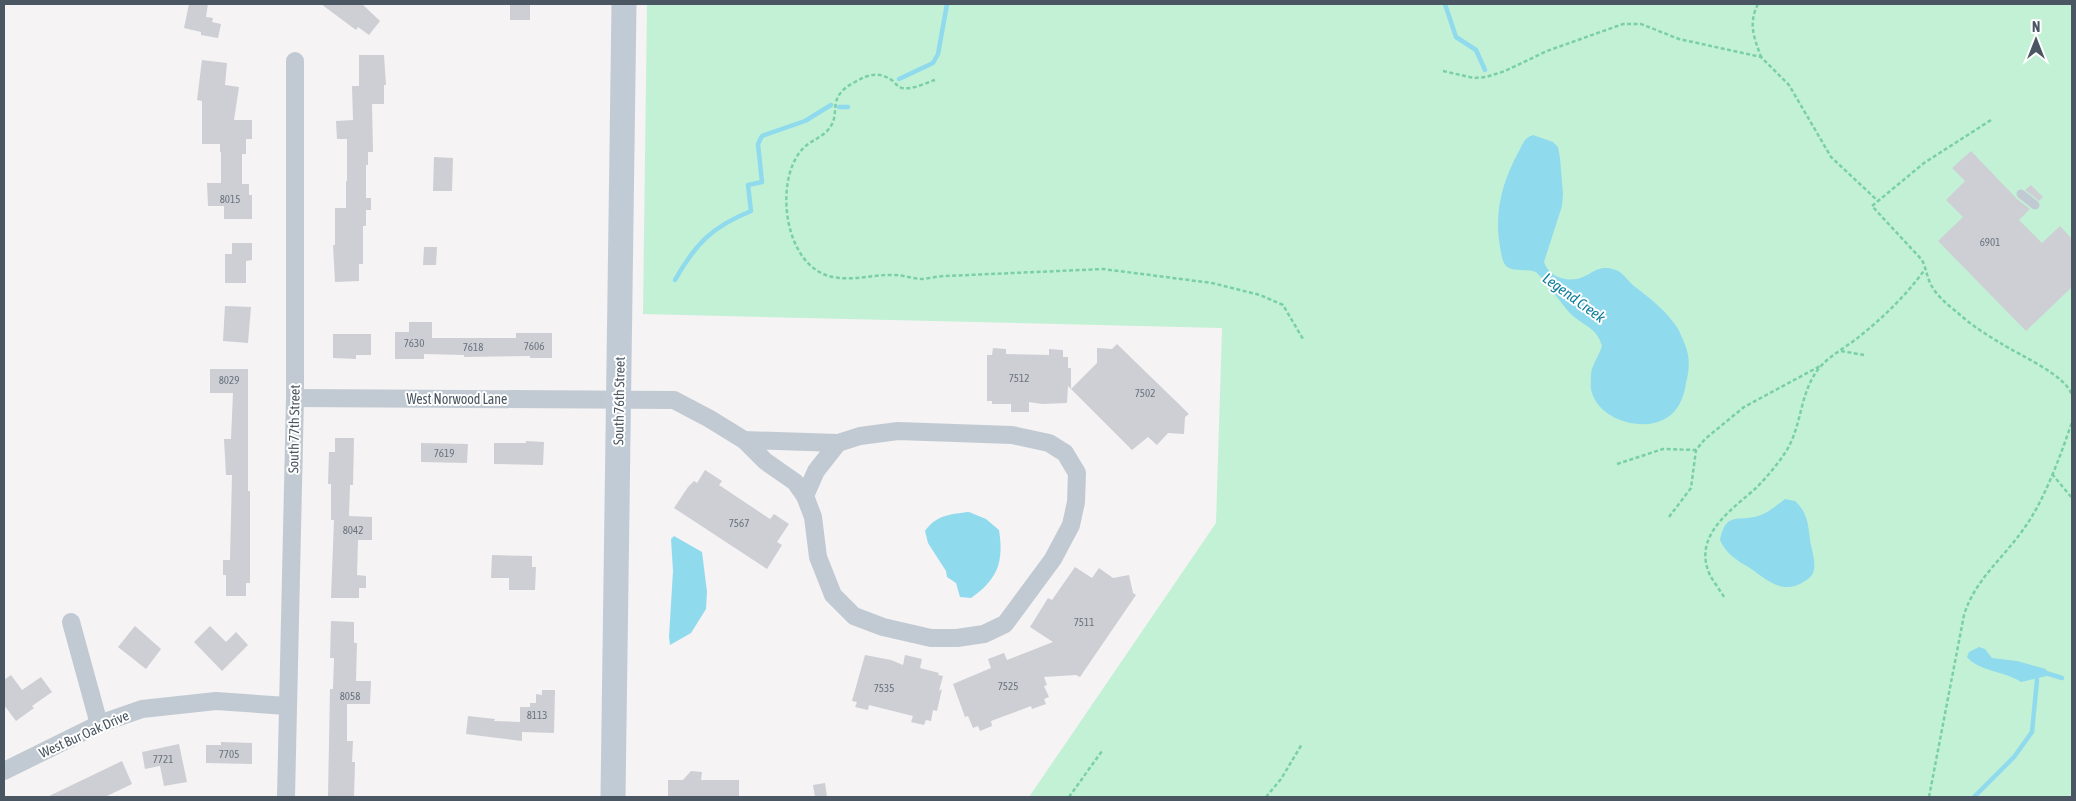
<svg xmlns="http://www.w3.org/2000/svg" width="2076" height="801" font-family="'Asap Condensed',sans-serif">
	<rect width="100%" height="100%" fill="#f5f3f3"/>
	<polygon fill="#c3f1d5" points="647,4 2072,4 2072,797 1029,797 1216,523 1222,328 643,314"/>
	<g fill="#90daee">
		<path d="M1533,135L1553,142L1558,147L1560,158L1563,194L1562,206L1544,262C1549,278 1570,284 1585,276C1591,273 1599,267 1606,268C1610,268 1617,270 1620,272C1625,276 1629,282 1634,286C1648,297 1662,307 1673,322C1678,327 1681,335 1684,342C1690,355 1690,369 1686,383C1685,391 1682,401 1677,408C1658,437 1601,424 1592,393C1590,388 1591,380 1591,374C1592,364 1599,356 1602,346C1596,325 1581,326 1568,311C1557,298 1548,284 1536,272C1527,268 1514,273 1506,266C1502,261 1501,253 1500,247C1494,212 1502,182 1519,151C1523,143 1524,138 1533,135Z"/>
		<path d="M1785,499L1795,501C1807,512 1808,523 1810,539C1811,549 1817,562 1813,573C1811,577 1808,579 1805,581C1783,596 1767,580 1750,568C1738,561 1726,554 1720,540C1726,511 1737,522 1758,516C1768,513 1777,505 1785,499Z"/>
		<path d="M969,512L986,519L999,530C1004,562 998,579 971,598L960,597L956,583L947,577L946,571L928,543L925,531C936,515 951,514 969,512Z"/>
		<polygon points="674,536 702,552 707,592 706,609 691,633 670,645 669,637 673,571 671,539"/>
		<path d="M1979,647L1985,649L1992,658L2017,661L2046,669L2047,676L2021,682C2005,671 1980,672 1967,657L1969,652Z"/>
	</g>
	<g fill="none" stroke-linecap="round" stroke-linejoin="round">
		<g stroke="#90daee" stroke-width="4.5">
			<polyline points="1445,4 1456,37 1476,50 1485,70"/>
			<polyline points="899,79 933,63 938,54 947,4"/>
			<polyline points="839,107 848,107"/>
			<path d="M675,280C696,243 712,227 751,211L748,185L762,182L758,144L762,136L805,121L831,105"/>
			<polyline points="2046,673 2062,678"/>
			<polyline points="1974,797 2014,757 2032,732 2037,680"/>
		</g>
	</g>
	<g fill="#cdcfd5">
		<polygon points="189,4 208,4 206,17 213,18 212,22 221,24 218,38 201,35 201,32 184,28"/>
		<polygon points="321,4 362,4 380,21 369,35 358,27 356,30"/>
		<rect x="510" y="4" width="20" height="16"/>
		<polygon points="359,55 384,55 386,85 384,85 384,104 372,104 373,152 368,152 368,165 366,165 366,198 371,198 371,210 366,210 366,226 363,226 363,264 359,264 359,281 335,282 333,245 335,245 335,208 346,208 346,181 347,181 347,139 337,139 336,121 353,120 352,86 359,86"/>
		<polygon points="202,60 227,63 225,85 239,87 234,120 252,120 252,139 246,139 246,154 242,154 242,184 249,184 249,195 252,195 252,219 224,219 224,206 208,206 207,183 221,183 221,152 220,152 220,144 202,144 202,101 197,100"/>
		<polygon points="1971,151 2017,199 2030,209 2019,220 2042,243 2060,226 2072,239 2072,287 2026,331 1938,241 1963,217 1946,200 1965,181 1952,168"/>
		<polygon points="434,157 453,158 452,191 433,191"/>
		<polygon points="2031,185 2043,197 2039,201 2025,190"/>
		<polygon points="232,243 252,243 252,260 246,261 246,283 225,283 225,254 232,254"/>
		<polygon points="424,247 437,247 436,265 423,265"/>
		<polygon points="225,306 251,307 248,343 223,341"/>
		<polygon points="409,322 432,322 432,338 516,338 516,333 552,333 552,358 530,358 530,356 464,357 464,355 424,354 424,359 395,359 395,332 409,332"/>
		<polygon points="333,334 371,334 371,355 356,355 356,359 333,358"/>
		<polygon points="1117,344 1189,414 1185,417 1184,434 1168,433 1157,445 1148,437 1132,450 1071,389 1097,363 1097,348 1112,349"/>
		<polygon points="993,348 1006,349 1006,354 1049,355 1049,349 1063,350 1063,357 1068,357 1068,368 1071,368 1071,389 1068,386 1067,403 1042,404 1029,402 1029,412 1011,412 1011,404 992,404 992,401 987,401 987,355 992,355"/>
		<polygon points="210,369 248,369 248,491 250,491 250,583 246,583 246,596 226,596 226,575 223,575 223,560 230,560 232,475 226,475 224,439 231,439 233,393 210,393"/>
		<polygon points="335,438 354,438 353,485 350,485 349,516 372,517 372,540 358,540 357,575 366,576 366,588 359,588 359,598 331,598 334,520 331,520 331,484 328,484 329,452 335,452"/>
		<polygon points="526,441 544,442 543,465 494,464 494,443 526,443"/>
		<polygon points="421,443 468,444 467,463 421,462"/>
		<polygon points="705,470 722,481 719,485 770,519 774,514 789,524 777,542 782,545 767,569 674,508 688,487 694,481 697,483"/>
		<polygon points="492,555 532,556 532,567 536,567 535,590 509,590 509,578 491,578"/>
		<polygon points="1075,567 1092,578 1099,568 1113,578 1129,575 1133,593 1136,595 1080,677 1076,675 1044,677 1047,685 1044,686 1049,697 1044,699 1046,704 1032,709 1031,706 991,721 992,726 980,731 978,726 973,728 968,716 965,717 953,684 991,668 988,659 1004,653 1007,660 1053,642 1030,627 1048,598 1052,600"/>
		<polygon points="331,621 354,622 354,643 357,643 356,681 371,681 370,704 347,704 347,741 353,741 352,762 355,762 354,797 328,797 330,689 333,689 334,658 330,658"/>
		<polygon points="135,626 161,649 146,669 118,647"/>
		<polygon points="210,626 226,642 236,632 248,645 222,671 194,642"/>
		<polygon points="865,655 891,660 903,665 905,655 922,659 920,668 939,673 938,675 943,676 939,691 942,689 937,711 933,710 931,721 926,720 924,725 911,722 913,716 869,705 868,710 855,707 857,702 852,701"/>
		<polygon points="11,675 22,690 41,677 52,692 32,706 34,708 16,721 4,705 4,680"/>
		<polygon points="542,690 555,690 554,733 522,732 522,741 466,734 468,716 495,719 494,721 520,722 520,707 530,707 530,703 536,703 536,694 542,695"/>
		<polygon points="221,742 252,743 252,764 206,763 206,745 221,745"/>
		<polygon points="179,744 187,782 164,786 160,766 145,769 142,752"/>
		<polygon points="122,761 132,784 105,797 47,797"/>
		<polygon points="691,771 702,772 701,780 739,780 739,797 668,797 668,780 683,780"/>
		<polygon points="825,783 827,797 815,797 813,785"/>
	</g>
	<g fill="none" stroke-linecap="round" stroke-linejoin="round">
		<g stroke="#7ad0a6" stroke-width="2.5" stroke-dasharray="4 2.5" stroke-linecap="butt">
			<path d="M1758,4C1748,24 1754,37 1761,57"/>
			<polyline points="1443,71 1474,78 1486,77 1505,71 1547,51 1623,24 1641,24 1679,39 1761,57 1789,85 1831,157 1878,201"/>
			<path d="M935,80C925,83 913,90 902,88C898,87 896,84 893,81C879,71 869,74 855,82C823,99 844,113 827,131C819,139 807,142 800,152C774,185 785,268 833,277C853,281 871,275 890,275C901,274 912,279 923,279C931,278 939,276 946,276L1103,269L1212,283L1260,295L1283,305L1303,339"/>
			<path d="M1991,120L1924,163L1872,206L1922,260C1926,268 1927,277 1931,285C1937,296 1949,306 1958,313C1971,325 1987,335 2002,344C2019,355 2068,376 2072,396"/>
			<polyline points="1841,351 1864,355"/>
			<polyline points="1617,464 1663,449 1696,450"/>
			<polyline points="2052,474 2072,498"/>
			<polyline points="1669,517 1691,488 1696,450 1705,439 1744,407 1822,365"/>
			<path d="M1724,597C1719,588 1709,577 1707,567C1697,532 1734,508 1756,488C1766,478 1777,465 1785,453C1803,426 1799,390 1821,366C1832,354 1848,346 1860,336C1885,316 1908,293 1926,268"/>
			<polyline points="1069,797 1102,751"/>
			<polyline points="1266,797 1281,779 1302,744"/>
			<path d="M1929,797L1964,615C1975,579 2004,558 2025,527C2045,499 2061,454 2072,422"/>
		</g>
		<polyline stroke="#c1cad2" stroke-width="9" points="2021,194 2035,205"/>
		<g stroke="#c1cad2" stroke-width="18">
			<polyline points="295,398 674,400 710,419 744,440 765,461 795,482 805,496 813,517 818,557 833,595 854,616 883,627 931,638 957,638 984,634 1005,624 1053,559 1071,525 1076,502 1077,473 1065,453 1049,443 1012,435 898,431 860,436 838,443 744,440"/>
			<polyline points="805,496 816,471 838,443"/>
			<polyline points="71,622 99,724"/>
			<polyline points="4,771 99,724 142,709 216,701 287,706"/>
			<polyline points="286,797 295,398 295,61"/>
		</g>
		<polyline stroke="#c1cbd6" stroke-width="25" points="613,797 624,4"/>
	</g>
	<g text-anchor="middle" stroke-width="4" stroke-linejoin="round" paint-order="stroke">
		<g font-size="11" fill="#6b747e">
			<text x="230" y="203">8015</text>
			<text x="1990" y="246">6901</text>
			<text x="414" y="347">7630</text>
			<text x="534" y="350">7606</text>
			<text x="473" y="351">7618</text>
			<text x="1019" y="382">7512</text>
			<text x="229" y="384">8029</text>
			<text x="1145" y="397">7502</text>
			<text x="444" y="457">7619</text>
			<text x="739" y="527">7567</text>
			<text x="353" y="534">8042</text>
			<text x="1084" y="626">7511</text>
			<text x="1008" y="690">7525</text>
			<text x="884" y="692">7535</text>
			<text x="350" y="700">8058</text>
			<text x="537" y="719">8113</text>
			<text x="229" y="758">7705</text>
			<text x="163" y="763">7721</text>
		</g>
		<g font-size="14" fill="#4a5661" stroke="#fff">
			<text x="457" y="404">West Norwood Lane</text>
			<text transform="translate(619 401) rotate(-89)" y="5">South 76th Street</text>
			<text transform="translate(294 429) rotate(-89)" y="5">South 77th Street</text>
			<text transform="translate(84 734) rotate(-24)" y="5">West Bur Oak Drive</text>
		</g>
		<g font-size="15" font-style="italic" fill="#0c7c9b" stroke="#fff">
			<text transform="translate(1574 298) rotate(36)" y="5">Legend Creek</text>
		</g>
	</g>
	<rect width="2076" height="801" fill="none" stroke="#4a5661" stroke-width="10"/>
	<g transform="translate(2036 40)" stroke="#ffffff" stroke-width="4" paint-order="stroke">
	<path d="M0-4L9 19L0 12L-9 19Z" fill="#4a5661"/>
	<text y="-8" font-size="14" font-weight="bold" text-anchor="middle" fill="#4a5661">N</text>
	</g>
</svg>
